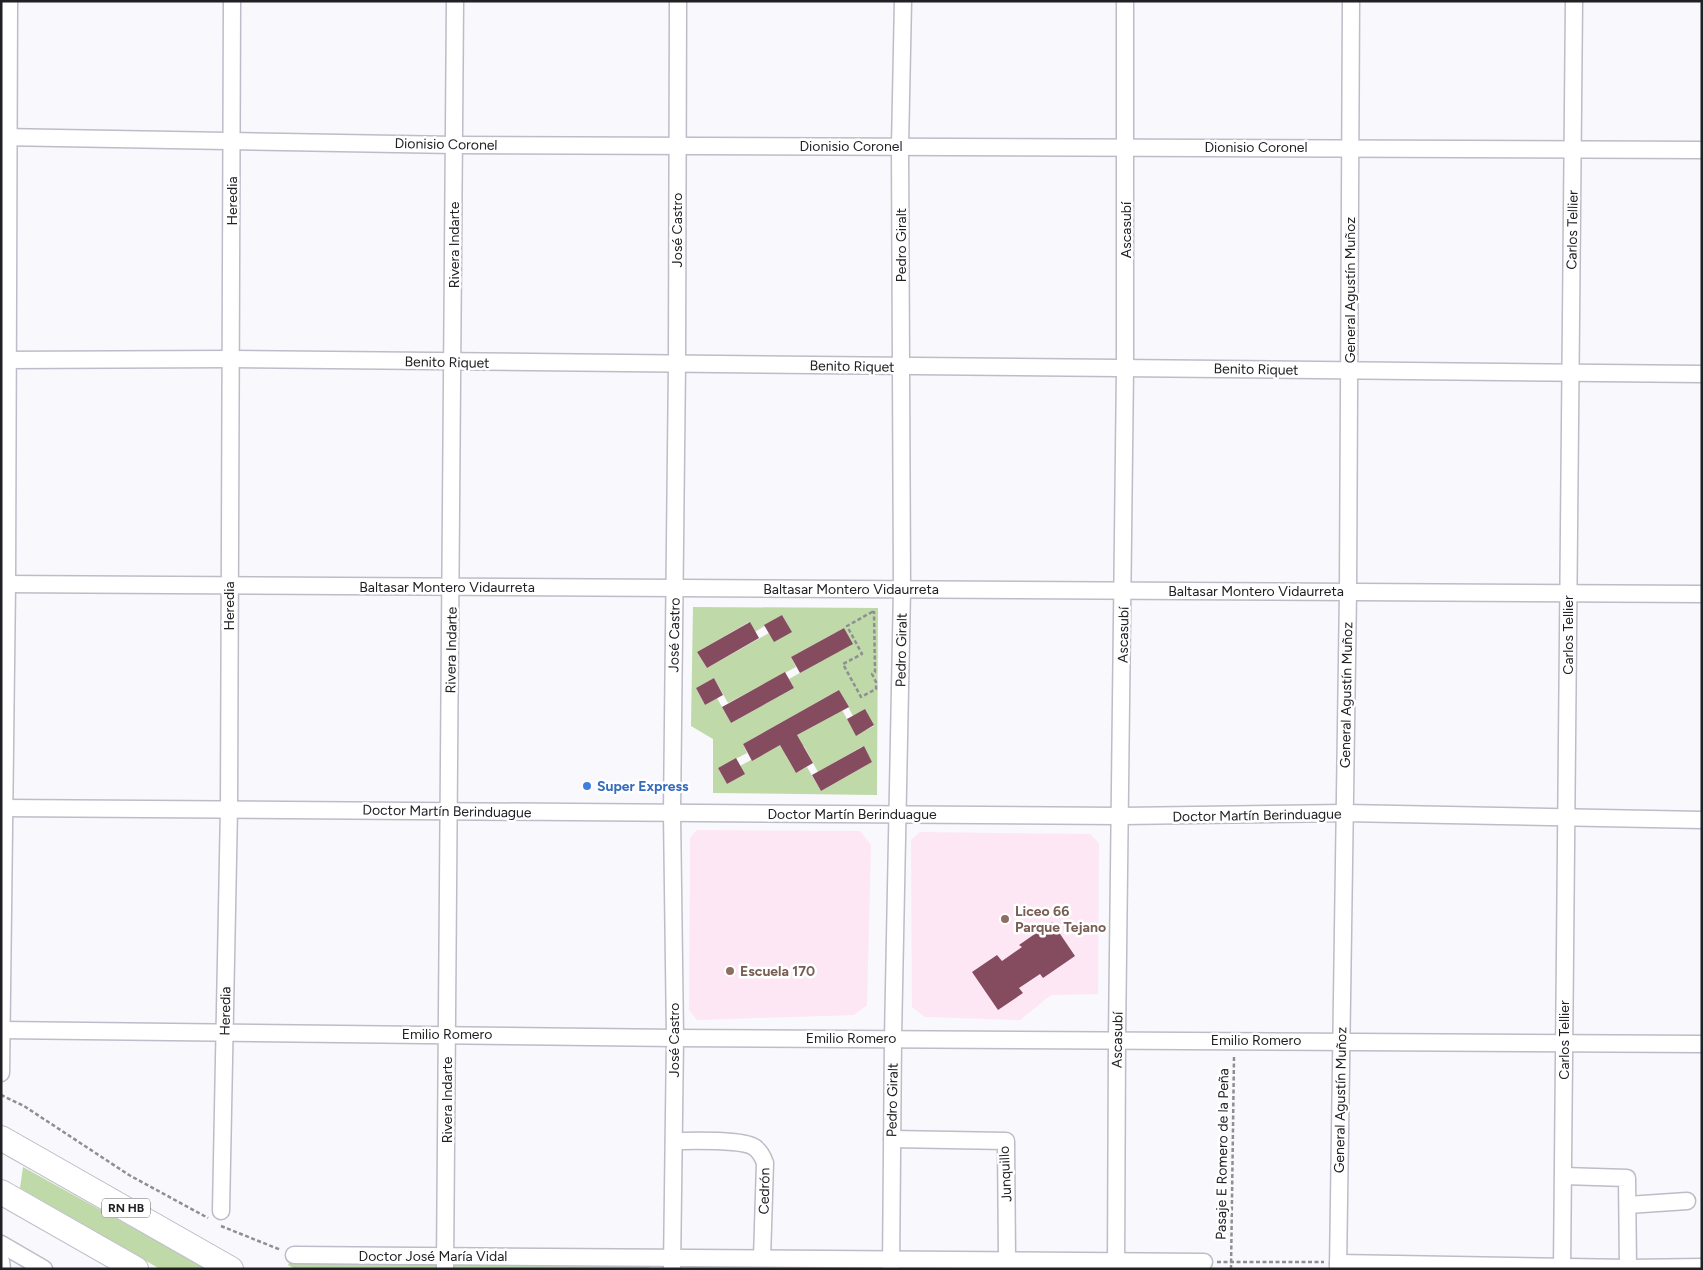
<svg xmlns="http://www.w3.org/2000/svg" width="1703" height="1270" font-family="Figtree,sans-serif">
	<rect width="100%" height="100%" fill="#f8f8fd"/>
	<g fill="#fde7f5">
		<polygon points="697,830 860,831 871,845 867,1005 854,1015 697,1020 689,1010 690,838"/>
		<polygon points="920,832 1090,834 1099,843 1098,994 1051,995 1020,1020 925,1017 912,1007 911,840"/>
	</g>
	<g fill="#bfd9a9" fill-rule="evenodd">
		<path d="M693,607L878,608L877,795L713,793V739L691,726ZM782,615L792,632L769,633L707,668L697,652L749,622L755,632ZM844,628L852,644L789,679L794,688L731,723L717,698L705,705L696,688L714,678L728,703L796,667L791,657ZM839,690L853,716L865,710L874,726L856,735L842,710L740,766L744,774L727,784L718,768L747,753L743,744ZM804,746L818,772L863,746L872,762L821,791L807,767L796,773L786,756Z"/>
		<polygon points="23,1167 207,1269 160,1269 20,1188"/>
		<polygon points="290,1261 647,1266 652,1269 295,1269 288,1265"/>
	</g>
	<g fill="#854c60">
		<polygon points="782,615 792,632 774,642 764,625"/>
		<polygon points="750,622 759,638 707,668 697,652"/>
		<polygon points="844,628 853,644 800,673 791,657"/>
		<polygon points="785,672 794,688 731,723 722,707"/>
		<polygon points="714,678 723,695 705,705 696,688"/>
		<polygon points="839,690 849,707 797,735 813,763 796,773 780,745 752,761 743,744"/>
		<polygon points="865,709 874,725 856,736 847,719"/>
		<polygon points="864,746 872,762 821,791 812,775"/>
		<polygon points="736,758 745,774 727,784 718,768"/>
		<polygon points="1052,922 1075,956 1043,978 1040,974 1019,988 1023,993 998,1010 972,972 997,955 1002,961 1022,947 1019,945"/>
	</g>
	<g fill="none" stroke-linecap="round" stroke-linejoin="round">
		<g stroke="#bcbdc8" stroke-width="19">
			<g id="minor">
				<polyline points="1,137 454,145 1702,150"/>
				<polyline points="1,360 232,359 1702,374"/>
				<polyline points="1,584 1702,594"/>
				<polyline points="1,808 1121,816 1345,813 1702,820"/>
				<polyline points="1,1030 675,1038 1702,1044"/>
				<polyline points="1,1073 7,584 9,1"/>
				<polyline points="892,1139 1006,1141 1007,1260"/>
				<path d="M674,1141C692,1141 741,1139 754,1147C760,1151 763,1157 765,1163L762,1258"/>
				<polyline points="1564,1176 1627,1178 1628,1268"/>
				<polyline points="1628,1205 1687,1201"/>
				<polyline points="221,1211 229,808 232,1"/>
				<polyline points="1,1244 44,1269"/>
				<polyline points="294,1255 1204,1262"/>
				<polyline points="1,1261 2,1269"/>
				<polyline points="1338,1263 1628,1268 1702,1267"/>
				<polyline points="445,1269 455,1"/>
				<polyline points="672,1269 675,1038 672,813 677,363 678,1"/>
				<polyline points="891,1269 893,1038 902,589 900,146 903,1"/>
				<polyline points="1116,1269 1117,1039 1125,368 1125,1"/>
				<polyline points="1338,1269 1348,592 1351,1"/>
				<polyline points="1562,1269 1574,1"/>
			</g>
		</g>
		<g stroke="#bcbdc8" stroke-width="26">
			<g id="highway">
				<polyline points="1,1138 231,1269"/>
				<polyline points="1,1192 136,1269"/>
			</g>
		</g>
		<g stroke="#8e8f93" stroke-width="2.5" stroke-dasharray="4 2.5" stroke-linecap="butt">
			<polygon points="872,612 874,612 875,672 872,674 876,682 876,689 861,697 843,664 862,654 847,626"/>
			<polyline points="1,1095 24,1106 129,1175 208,1218"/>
			<polyline points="221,1226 281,1250"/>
			<polyline points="1217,1262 1324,1262"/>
			<polyline points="1231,1269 1234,1057"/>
		</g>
		<use href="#minor" stroke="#fff" stroke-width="16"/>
		<use href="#highway" stroke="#fff" stroke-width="24"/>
	</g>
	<circle fill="#3f7fe0" stroke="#fff" stroke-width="2" cx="587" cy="786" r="5"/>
	<g fill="#8d6e63" stroke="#fff" stroke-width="2">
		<circle cx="1005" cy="919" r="5"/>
		<circle cx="730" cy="971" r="5"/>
	</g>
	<g text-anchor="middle" stroke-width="5" stroke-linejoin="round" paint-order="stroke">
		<rect fill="#fff" stroke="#636466" stroke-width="1" x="102" y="1198.5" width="48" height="19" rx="4"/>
		<g font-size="12" font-weight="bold" fill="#202125">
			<text x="126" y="1212">RN HB</text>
		</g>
		<g font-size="14" fill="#202125" stroke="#fff">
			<text transform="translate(446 144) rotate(1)" y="5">Dionisio Coronel</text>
			<text x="851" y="151">Dionisio Coronel</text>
			<text x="1256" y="152">Dionisio Coronel</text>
			<text transform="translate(232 201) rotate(-90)" y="5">Heredia</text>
			<text transform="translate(677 230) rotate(-90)" y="5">José Castro</text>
			<text transform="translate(1126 230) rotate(-90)" y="5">Ascasubí</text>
			<text transform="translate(1572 230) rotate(-89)" y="5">Carlos Tellier</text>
			<text transform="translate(454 245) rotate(-90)" y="5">Rivera Indarte</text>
			<text transform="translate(901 245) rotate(-90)" y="5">Pedro Giralt</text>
			<text transform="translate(1350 290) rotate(-90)" y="5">General Agustín Muñoz</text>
			<text transform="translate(447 362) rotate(1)" y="5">Benito Riquet</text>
			<text transform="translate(852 366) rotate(1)" y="5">Benito Riquet</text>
			<text transform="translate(1256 369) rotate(1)" y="5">Benito Riquet</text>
			<text x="447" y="592">Baltasar Montero Vidaurreta</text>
			<text x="851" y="594">Baltasar Montero Vidaurreta</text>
			<text x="1256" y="596">Baltasar Montero Vidaurreta</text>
			<text transform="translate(229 606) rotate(-90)" y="5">Heredia</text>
			<text transform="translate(674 635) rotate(-89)" y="5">José Castro</text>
			<text transform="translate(1123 635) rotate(-89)" y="5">Ascasubí</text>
			<text transform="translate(1568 635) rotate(-90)" y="5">Carlos Tellier</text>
			<text transform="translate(451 650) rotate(-89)" y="5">Rivera Indarte</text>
			<text transform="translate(901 650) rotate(-89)" y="5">Pedro Giralt</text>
			<text transform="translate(1346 695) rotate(-89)" y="5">General Agustín Muñoz</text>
			<text transform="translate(447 811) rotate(1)" y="5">Doctor Martín Berinduague</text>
			<text x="852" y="819">Doctor Martín Berinduague</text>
			<text transform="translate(1257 815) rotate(-1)" y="5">Doctor Martín Berinduague</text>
			<text transform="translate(225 1011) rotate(-89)" y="5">Heredia</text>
			<text x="447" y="1039">Emilio Romero</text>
			<text x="851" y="1043">Emilio Romero</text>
			<text transform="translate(674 1040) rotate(-90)" y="5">José Castro</text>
			<text transform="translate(1117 1040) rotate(-89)" y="5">Ascasubí</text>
			<text x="1256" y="1045">Emilio Romero</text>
			<text transform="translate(1564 1040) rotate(-90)" y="5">Carlos Tellier</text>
			<text transform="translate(447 1100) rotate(-90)" y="5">Rivera Indarte</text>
			<text transform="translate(892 1100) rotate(-89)" y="5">Pedro Giralt</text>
			<text transform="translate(1340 1100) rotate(-89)" y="5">General Agustín Muñoz</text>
			<text transform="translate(1222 1154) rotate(-89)" y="5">Pasaje E Romero de la Peña</text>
			<text transform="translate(1005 1174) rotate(-93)" y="5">Junquillo</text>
			<text transform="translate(764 1191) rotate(-89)" y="5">Cedrón</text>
			<text x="433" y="1261">Doctor José María Vidal</text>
		</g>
		<g font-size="14" font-weight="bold" fill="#366cbe" stroke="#fff" text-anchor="start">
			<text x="597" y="791">Super Express</text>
		</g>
		<g font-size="14" font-weight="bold" fill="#785e54" stroke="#fff" text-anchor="start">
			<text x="1015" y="916">Liceo 66<tspan x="1015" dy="16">Parque Tejano</tspan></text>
			<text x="740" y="976">Escuela 170</text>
		</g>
	</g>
	<rect width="1703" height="1270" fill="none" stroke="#202125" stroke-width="5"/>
</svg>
